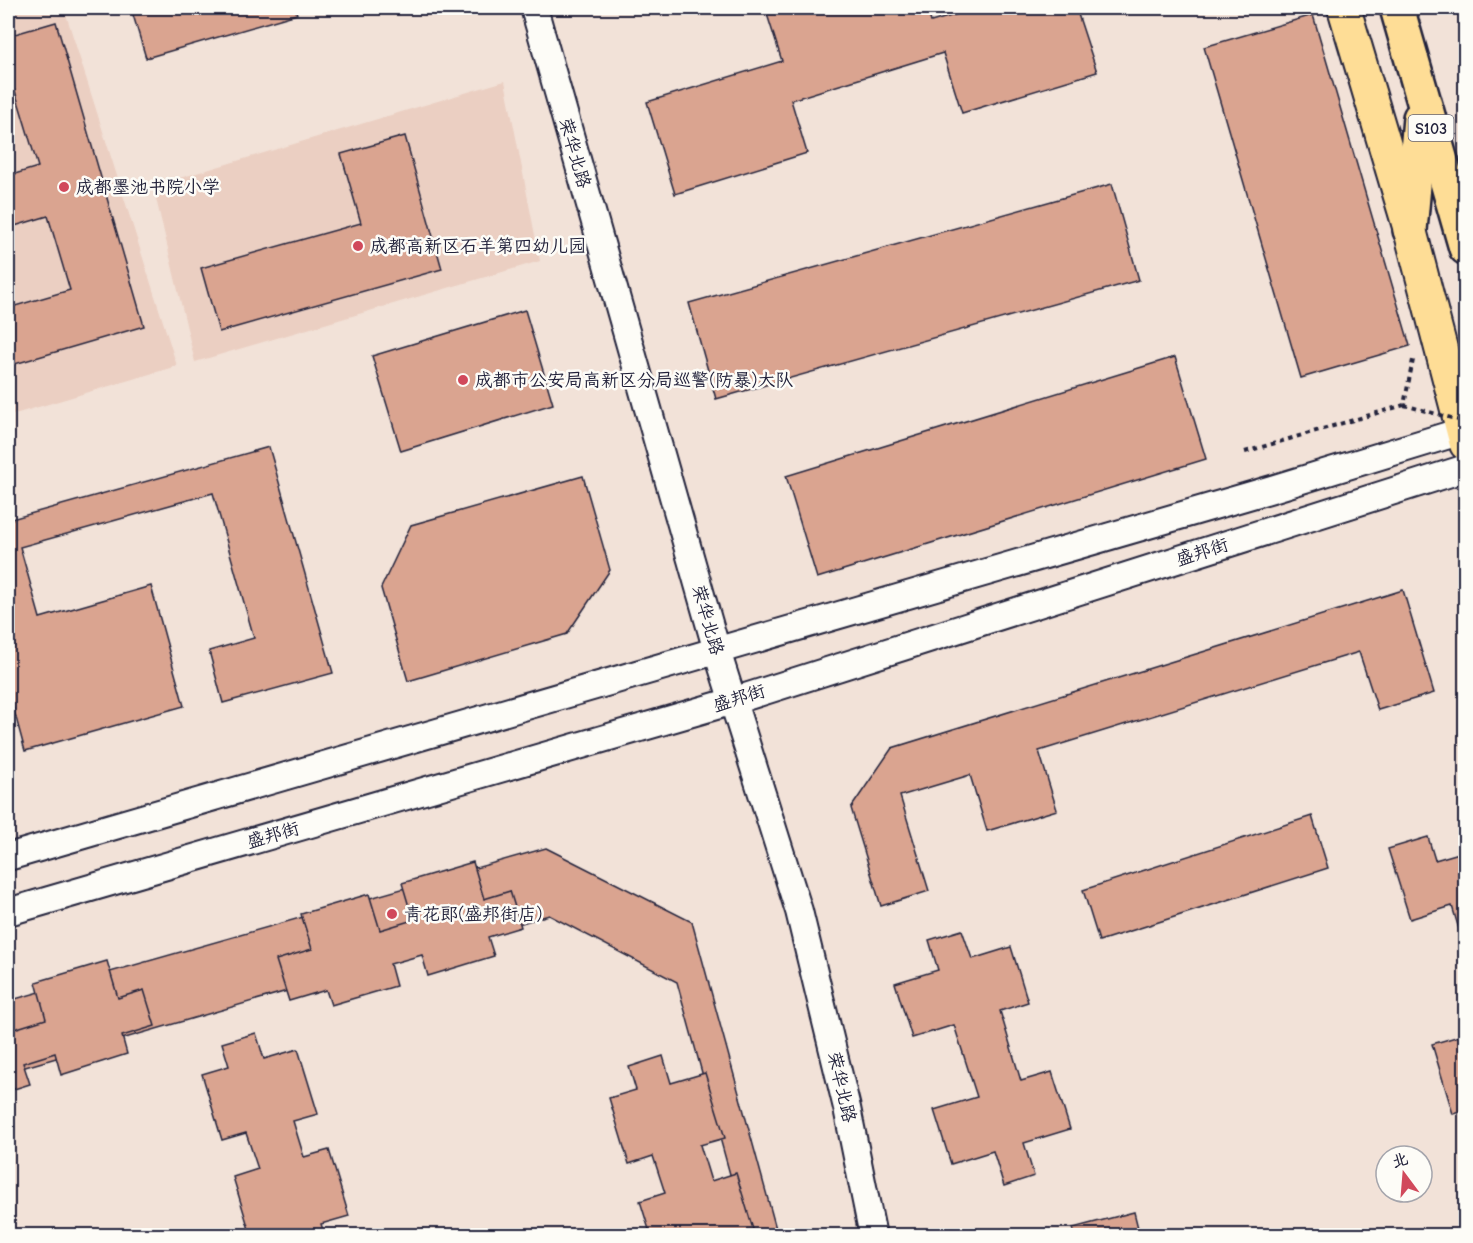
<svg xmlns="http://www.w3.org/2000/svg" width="1473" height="1243" font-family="'Comic Neue','LXGW WenKai TC',sans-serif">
	<rect width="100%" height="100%" fill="#f2e2d8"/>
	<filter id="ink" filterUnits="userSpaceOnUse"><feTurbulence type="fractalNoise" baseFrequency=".0167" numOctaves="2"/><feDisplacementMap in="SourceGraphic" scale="12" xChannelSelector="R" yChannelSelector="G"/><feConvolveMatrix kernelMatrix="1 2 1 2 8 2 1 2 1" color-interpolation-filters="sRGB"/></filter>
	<g filter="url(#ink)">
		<g fill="#ebcfc2">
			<polygon points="8,8 64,8 177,366 8,416"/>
			<polygon points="505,81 540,261 195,362 153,186"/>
		</g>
		<g fill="#daa490" stroke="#22223b" stroke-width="1.5">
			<polygon points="131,8 295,8 297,14 146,58"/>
			<polygon points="778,8 927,8 931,22 978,8 1076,8 1097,72 962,113 943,53 791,100 807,153 675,194 647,102 782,61 766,11"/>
			<polygon points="1313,15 1410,346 1301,378 1204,47"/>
			<polygon points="56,22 144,326 8,366 8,308 70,290 48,216 8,228 8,176 38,167 15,91 8,93 8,36"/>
			<polygon points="405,136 442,269 219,332 201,268 361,223 341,154"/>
			<polygon points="1112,184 1139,280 716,399 689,303"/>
			<polygon points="525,310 553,404 401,451 372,356"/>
			<polygon points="1175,357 1206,459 817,578 786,476"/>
			<polygon points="269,447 333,673 223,703 209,651 254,638 213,493 20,547 40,618 151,586 184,706 25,751 8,688 8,520"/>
			<polygon points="583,476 610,570 567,634 408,681 381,588 411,525"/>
			<polygon points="1403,590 1434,693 1378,710 1359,652 1039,751 1057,810 987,831 970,775 900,796 929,891 881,906 851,808 892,748"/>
			<polygon points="1312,816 1328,868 1099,941 1083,890"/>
			<polygon points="1428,837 1435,860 1466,851 1466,938 1462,939 1452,906 1410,919 1388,849"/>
			<polygon points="546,848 692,922 778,1236 747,1236 677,982 549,915 8,1072 8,1001"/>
			<polygon points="473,862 484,899 510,891 521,927 488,937 494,956 428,976 422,955 390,964 396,986 331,1005 326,990 289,1001 276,960 312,949 301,914 369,894 380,930 413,920 402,883"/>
			<polygon points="962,930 972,959 1011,947 1028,1002 1000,1011 1021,1081 1052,1072 1070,1129 1024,1143 1034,1176 1004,1186 993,1151 951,1164 934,1110 977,1097 954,1025 912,1038 895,983 938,970 929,940"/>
			<polygon points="107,961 118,998 144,990 155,1026 122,1036 127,1054 61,1075 55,1053 23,1063 30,1084 8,1091 8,1009 14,1029 46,1019 36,982"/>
			<polygon points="256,1033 264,1059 298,1049 318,1114 293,1121 304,1157 329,1150 349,1216 321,1224 325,1236 251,1236 233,1177 258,1169 246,1133 222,1140 202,1074 229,1066 222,1043"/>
			<polygon points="1466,1034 1466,1110 1453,1114 1432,1044"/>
			<polygon points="663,1056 671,1083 705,1073 725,1138 700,1145 711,1181 736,1173 755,1236 651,1236 640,1201 665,1193 653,1156 629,1164 609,1098 636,1090 629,1067"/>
			<polygon points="1134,1212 1140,1236 1075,1236 1073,1228"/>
		</g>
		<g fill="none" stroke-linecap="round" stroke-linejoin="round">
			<g stroke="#22223b" stroke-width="30">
				<g id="minor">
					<polyline points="534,8 717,651 799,911 847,1108 873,1236"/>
					<polyline points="8,857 1272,489 1462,431"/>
					<polyline points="8,912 733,701 1466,468"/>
				</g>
			</g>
			<g stroke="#22223b" stroke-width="36">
				<polyline id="major" points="1344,8 1410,230 1466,444"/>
			</g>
			<g stroke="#22223b" stroke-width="38">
				<g id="highway">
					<polyline points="1397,8 1466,248"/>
					<polyline points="1410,230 1420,118"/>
				</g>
			</g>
			<polyline stroke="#22223b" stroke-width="4" stroke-dasharray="4.5 4.5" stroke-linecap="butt" points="1245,452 1404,405 1413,360"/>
			<use href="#minor" stroke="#fdfcf7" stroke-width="26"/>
			<use href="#major" stroke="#fedd96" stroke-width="32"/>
			<use href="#highway" stroke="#fedd96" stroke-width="33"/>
			<polyline stroke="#22223b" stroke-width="4" stroke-dasharray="4.5 4.5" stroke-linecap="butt" points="1404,405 1466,422"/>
		</g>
	</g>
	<g fill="#d1495b" stroke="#fdfcf7" stroke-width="2">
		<circle cx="64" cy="187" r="6"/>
		<circle cx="358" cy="246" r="6"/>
		<circle cx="463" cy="380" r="6"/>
		<circle cx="392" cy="914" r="6"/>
	</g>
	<g text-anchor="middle" stroke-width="5" stroke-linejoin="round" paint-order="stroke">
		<rect fill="#fdfcf7" stroke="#646373" stroke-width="1.5" x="1408.5" y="115" width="45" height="26" rx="4.5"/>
		<g font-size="16" font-weight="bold" fill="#22223b">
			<text x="1431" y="134">S103</text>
		</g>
		<g font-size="18" fill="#22223b" stroke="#fdfcf7">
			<text transform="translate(575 153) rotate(74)" y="6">荣华北路</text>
			<text transform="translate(1202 552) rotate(-18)" y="6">盛邦街</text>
			<text transform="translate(708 620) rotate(74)" y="6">荣华北路</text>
			<text transform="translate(739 698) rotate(-17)" y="6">盛邦街</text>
			<text transform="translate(273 835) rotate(-16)" y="6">盛邦街</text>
			<text transform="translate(842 1087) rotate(77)" y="6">荣华北路</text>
		</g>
		<g font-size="18" fill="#22223b" stroke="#fdfcf7" text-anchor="start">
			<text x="76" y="193">成都墨池书院小学</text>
			<text x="370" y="252">成都高新区石羊第四幼儿园</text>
			<text x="475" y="386">成都市公安局高新区分局巡警(防暴)大队</text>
			<text x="404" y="920">青花郎(盛邦街店)</text>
		</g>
	</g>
	<rect width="1473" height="1243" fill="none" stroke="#fdfcf7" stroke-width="30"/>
	<rect x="15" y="15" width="1443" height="1213" fill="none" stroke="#22223b" stroke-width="2" filter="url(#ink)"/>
	<g transform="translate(1404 1174) rotate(344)"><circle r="28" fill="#fdfcf7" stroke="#a5a5ac" stroke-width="1.5"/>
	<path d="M0-4.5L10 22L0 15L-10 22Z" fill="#d1495b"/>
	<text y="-9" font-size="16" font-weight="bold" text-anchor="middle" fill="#22223b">北</text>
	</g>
</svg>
